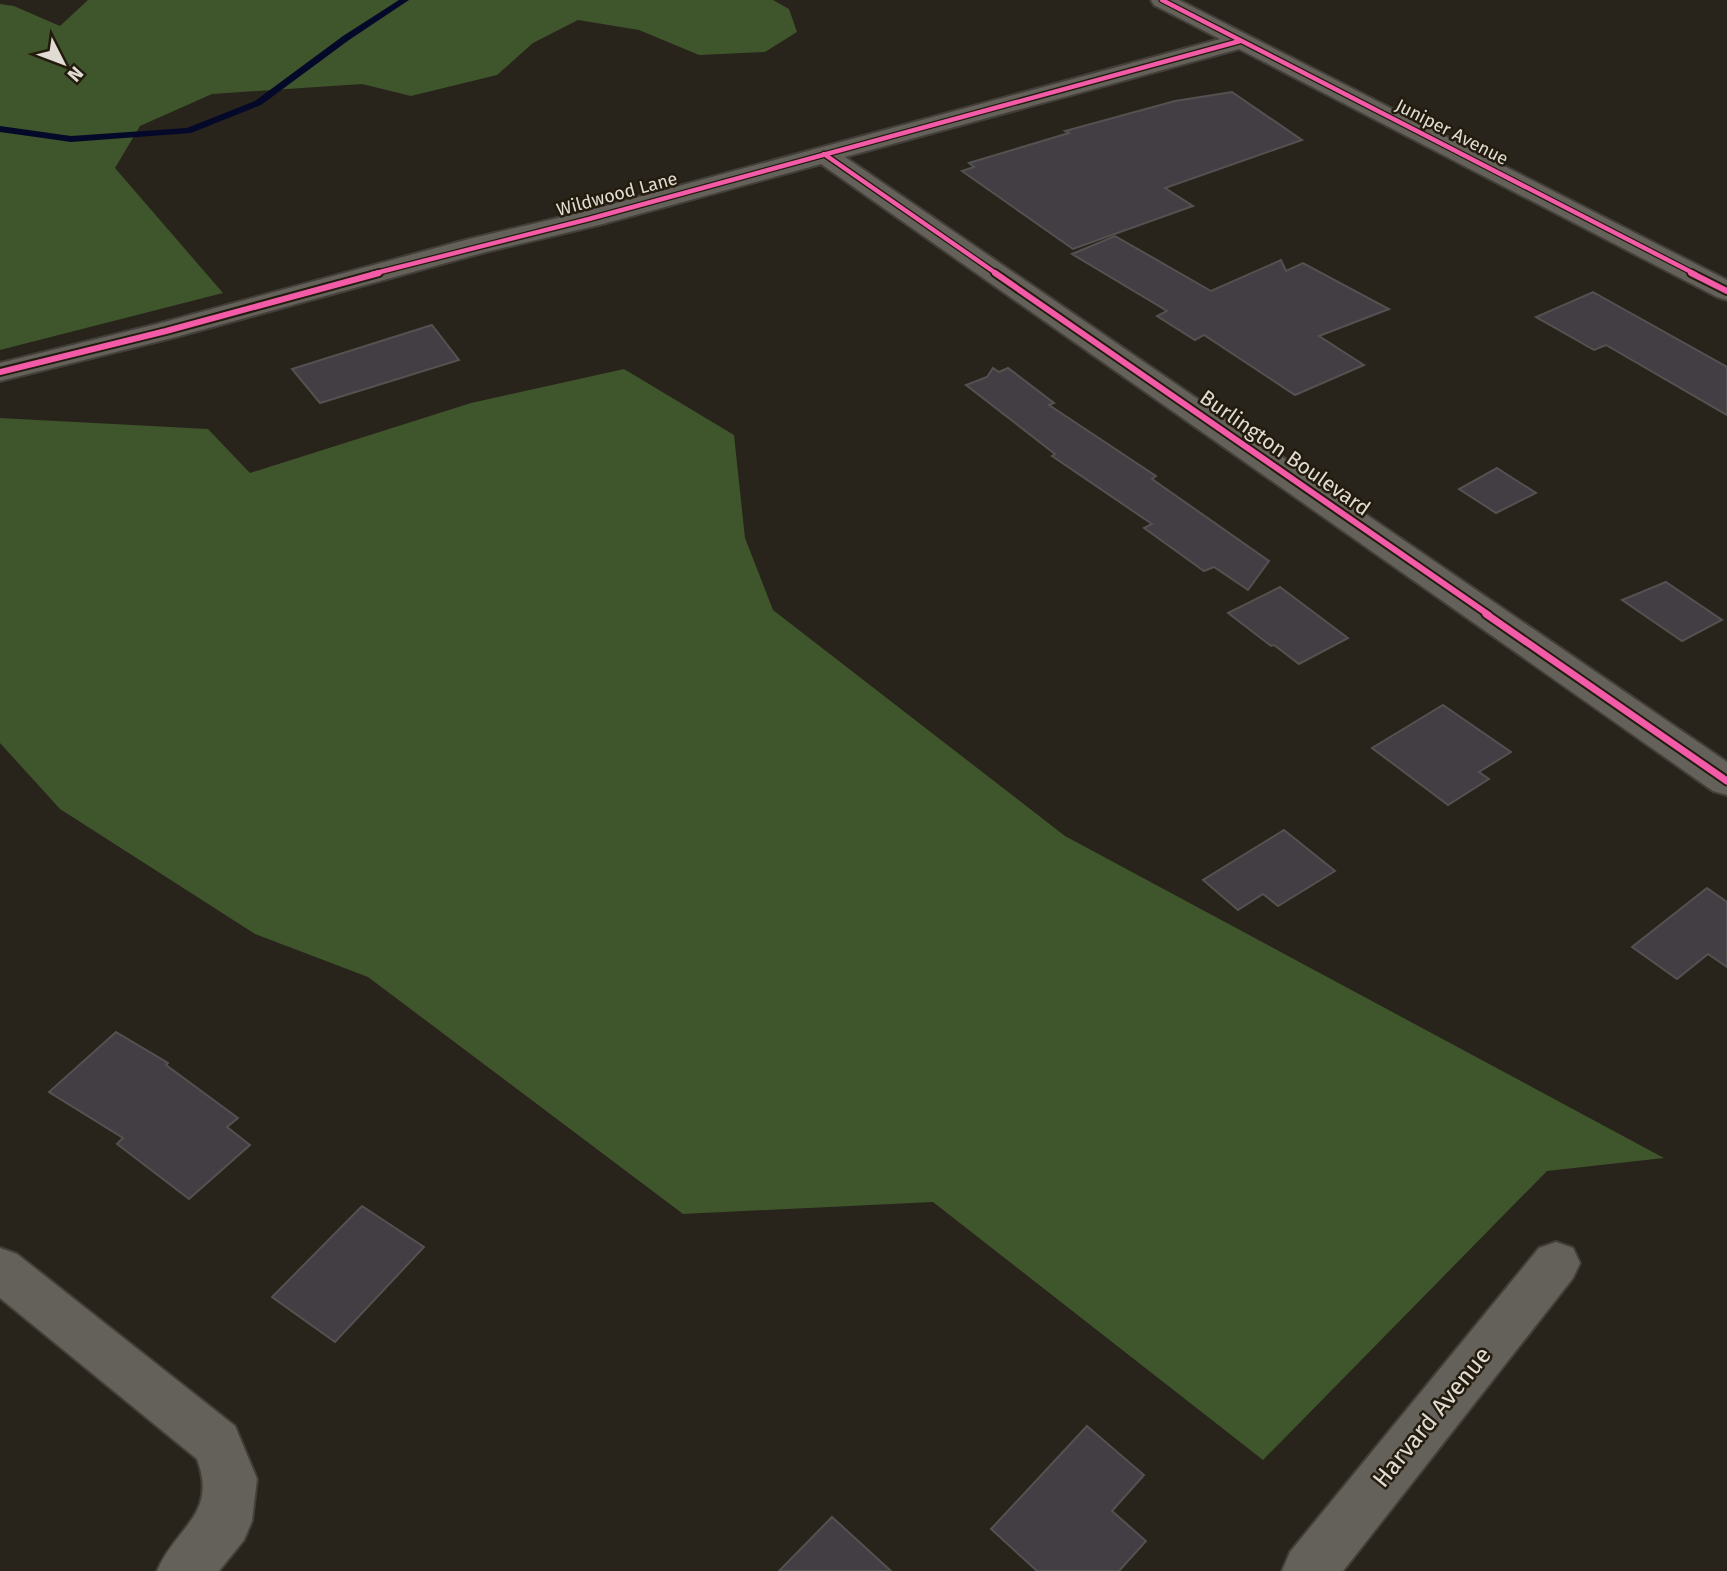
<svg xmlns="http://www.w3.org/2000/svg" width="1727" height="1571" font-family="'Fira Sans',sans-serif">
	<rect width="100%" height="100%" fill="#28231b"/>
	<g fill="#3f552b">
		<polygon points="88,0 773,0 789,9 797,32 765,52 699,55 639,30 578,20 533,43 497,75 411,96 362,84 212,94 140,126 115,168 223,293 0,350 0,4 14,6 60,26"/>
		<polygon points="624,369 734,435 745,538 773,610 1065,836 1664,1158 1547,1171 1263,1460 933,1202 683,1214 368,977 255,934 60,809 0,743 0,418 208,429 250,473 471,403"/>
	</g>
	<g fill="none" stroke-linecap="round" stroke-linejoin="round">
		<polygon fill="#04092a" fill-rule="evenodd" points="399,0 409,0 349,40 261,105 191,133 71,142 0,132 0,126 71,136 187,128 255,101 343,36"/>
	</g>
	<g fill="#433e43" stroke="#545151" stroke-width="2">
		<polygon points="1232,92 1302,140 1165,188 1193,206 1073,249 962,171 974,167 969,163 1069,133 1065,131 1175,101"/>
		<polygon points="1115,236 1211,291 1281,260 1286,271 1303,263 1389,309 1319,336 1364,365 1295,395 1204,335 1195,340 1157,316 1167,311 1072,254"/>
		<polygon points="1593,292 1727,367 1727,415 1606,345 1594,350 1536,317"/>
		<polygon points="432,325 459,360 320,403 292,369"/>
		<polygon points="993,368 999,372 1008,368 1054,403 1049,405 1156,476 1152,479 1269,561 1248,590 1214,567 1204,571 1144,528 1152,524 1052,456 1055,454 966,385 987,377"/>
		<polygon points="1497,468 1536,493 1496,513 1459,489"/>
		<polygon points="1666,582 1722,620 1682,641 1622,600"/>
		<polygon points="1280,587 1348,638 1299,664 1274,645 1271,646 1228,613"/>
		<polygon points="1443,705 1511,752 1479,772 1489,779 1448,805 1372,748"/>
		<polygon points="1284,830 1335,871 1278,906 1263,894 1238,910 1203,880"/>
		<polygon points="1707,888 1727,902 1727,967 1708,954 1677,979 1632,947"/>
		<polygon points="116,1032 168,1063 166,1065 238,1118 227,1127 250,1145 189,1199 117,1144 123,1138 49,1092"/>
		<polygon points="362,1206 424,1247 335,1342 272,1297"/>
		<polygon points="1087,1426 1144,1475 1112,1511 1146,1541 1119,1571 1037,1571 991,1529"/>
		<polygon points="832,1517 891,1571 779,1571"/>
	</g>
	<g fill="none" stroke-linecap="round" stroke-linejoin="round">
		<g stroke="#423e38" stroke-width="4">
			<g id="minor">
				<polygon points="1151,0 1179,0 1727,280 1727,300 1717,297 1239,49 845,157 1727,762 1727,795 1713,791 821,164 599,225 486,252 176,337 0,381 0,363 157,324 469,239 583,212 1220,39 1154,5"/>
				<polygon points="1556,1242 1573,1248 1580,1263 1573,1278 1343,1571 1282,1571 1290,1552 1539,1248"/>
				<path d="M0,1248L17,1254L235,1426L257,1479L252,1521L244,1540L219,1571H157C176,1526 218,1515 197,1459L0,1298Z"/>
			</g>
		</g>
		<use href="#minor" fill="#64605a" fill-rule="evenodd"/>
		<g stroke="#231b0d" stroke-width="7">
			<g id="cycleway-far2">
				<polyline points="1162,0 1695,274"/>
				<polyline points="824,154 997,274"/>
				<polyline points="372,274 589,219 1240,41"/>
			</g>
		</g>
		<g stroke="#231b0d" stroke-width="10">
			<g id="cycleway-far1">
				<polyline points="995,273 1489,615"/>
				<polyline points="1691,273 1727,291"/>
				<polyline points="0,372 166,331 379,273"/>
			</g>
		</g>
		<g stroke="#231b0d" stroke-width="11">
			<polyline id="cycleway" points="1486,614 1727,781"/>
		</g>
		<use href="#cycleway-far2" stroke="#f35aa7" stroke-width="4.5"/>
		<use href="#cycleway-far1" stroke="#f35aa7" stroke-width="6"/>
		<use href="#cycleway" stroke="#f35aa7" stroke-width="7"/>
	</g>
	<g text-anchor="middle" stroke-width="5" stroke-linejoin="round" paint-order="stroke">
		<g font-size="18" fill="#e1dcd3" stroke="#231b0d">
			<text transform="translate(1452 132) rotate(27)" y="6">Juniper Avenue</text>
			<text transform="translate(617 194) rotate(-15)" y="6">Wildwood Lane</text>
		</g>
		<g font-size="21" fill="#e1dcd3" stroke="#231b0d">
			<text transform="translate(1285 453) rotate(35)" y="7">Burlington Boulevard</text>
		</g>
		<g font-size="24" fill="#e1dcd3" stroke="#231b0d">
			<text transform="translate(1432 1417) rotate(-51)" y="8">Harvard Avenue</text>
		</g>
	</g>
	<g transform="translate(63 63) rotate(132)" stroke="#231b0d" stroke-width="5" paint-order="stroke">
	<path d="M0-5L12 26L0 18L-12 26Z" fill="#e1dcd3"/>
	<text y="-10" font-size="19" font-weight="bold" text-anchor="middle" fill="#e1dcd3">N</text>
	</g>
</svg>
